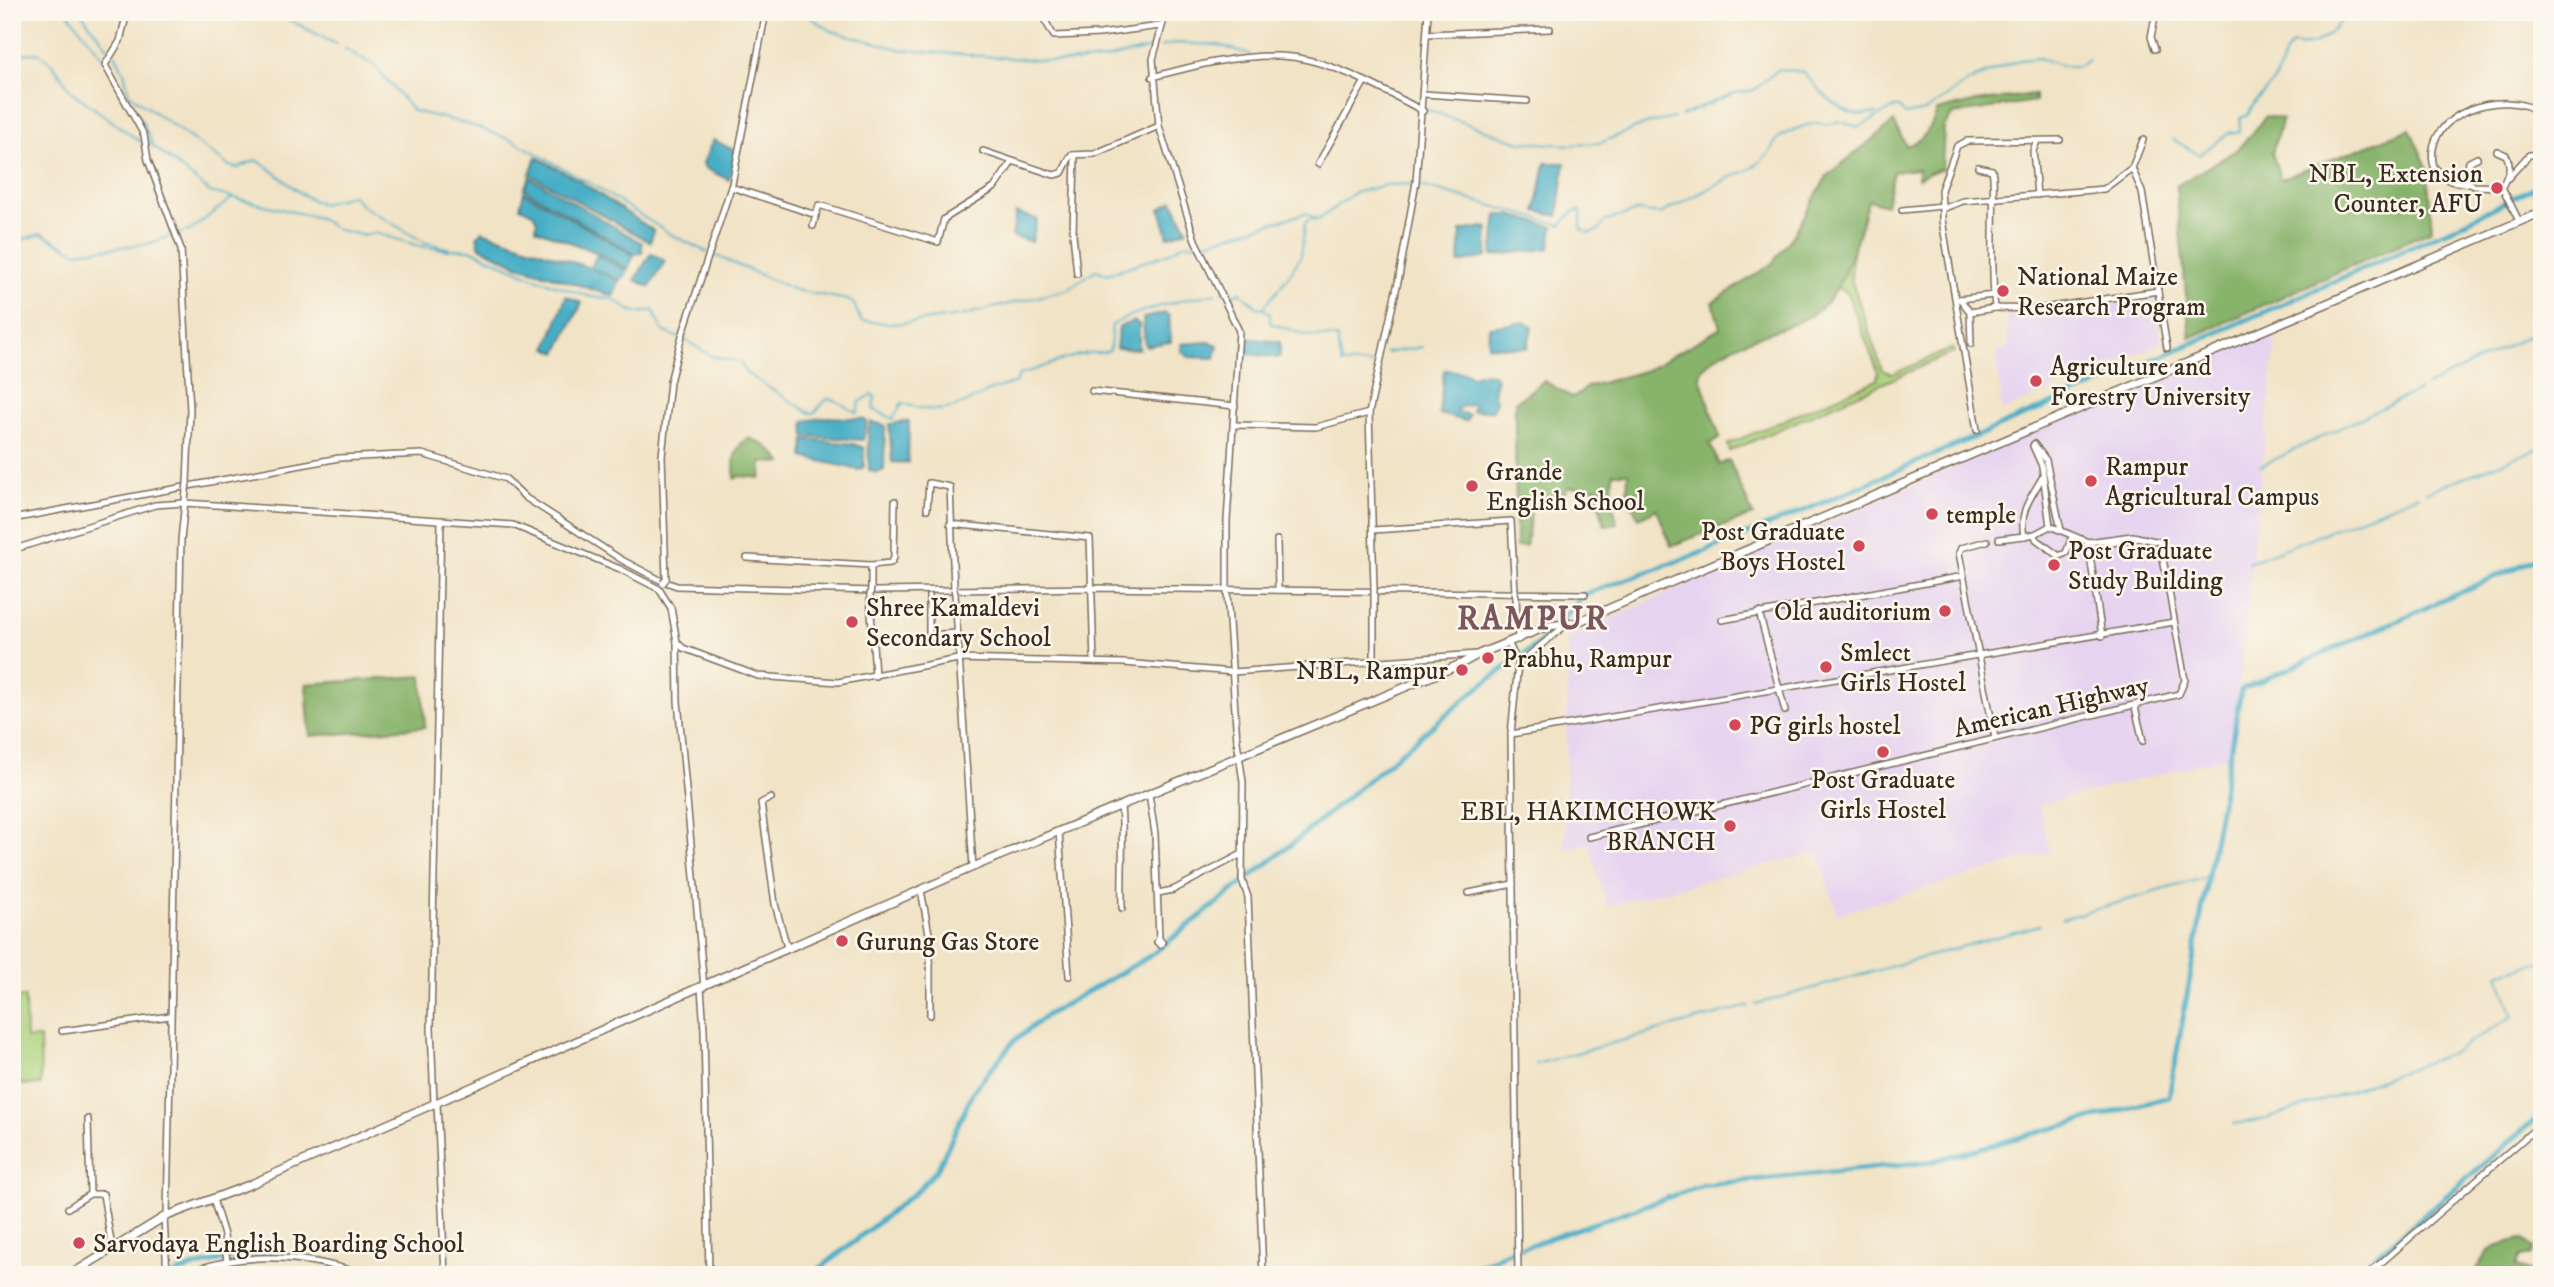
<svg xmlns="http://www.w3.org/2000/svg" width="2554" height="1287" font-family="'IM FELL DW Pica',serif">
	<rect width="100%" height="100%" fill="#fbf7ec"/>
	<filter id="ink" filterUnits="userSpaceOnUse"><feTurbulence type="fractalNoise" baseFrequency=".0143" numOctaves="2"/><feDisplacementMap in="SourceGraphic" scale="14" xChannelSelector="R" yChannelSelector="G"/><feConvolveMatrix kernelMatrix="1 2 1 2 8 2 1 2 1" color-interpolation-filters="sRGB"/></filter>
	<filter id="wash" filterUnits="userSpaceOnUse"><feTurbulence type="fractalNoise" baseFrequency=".00686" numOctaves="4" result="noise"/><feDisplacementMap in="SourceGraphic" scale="28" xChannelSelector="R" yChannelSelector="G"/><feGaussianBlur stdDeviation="1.57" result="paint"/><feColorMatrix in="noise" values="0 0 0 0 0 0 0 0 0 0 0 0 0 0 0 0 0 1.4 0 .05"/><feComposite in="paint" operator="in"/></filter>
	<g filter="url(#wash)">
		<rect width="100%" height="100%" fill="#f1e3c6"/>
		<g fill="#e6d3f0">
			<polygon points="2155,300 2161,343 2002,411 1996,351 2007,350 2007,315 2122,303 2124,306"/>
			<polygon points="2277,325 2231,756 2039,805 2050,852 1837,914 1818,852 1607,906 1589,842 1565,851 1568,637"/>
		</g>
		<g fill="#aad17b" stroke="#727e4c" stroke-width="2">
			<polygon points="1852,250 1851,279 1882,370 1893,374 1953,348 1954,352 1730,451 1728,444 1877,380 1878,372 1847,292 1838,288 1834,291"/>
			<polygon points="25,997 26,1039 40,1038 41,1085 12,1084 12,998"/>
		</g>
		<g fill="#87b36b" stroke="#616e44" stroke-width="2">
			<path d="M2035,94V101L1953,114L1944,126L1942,168L1918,178V169L1893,172L1886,205L1868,200C1859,232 1846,286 1821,308C1804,323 1777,329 1757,337C1738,344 1715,354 1702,369L1700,377L1720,438L1710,444L1719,465L1729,460L1753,515L1671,546L1657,509L1639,518L1627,498L1628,473H1613L1612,499L1617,524L1604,525L1596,488L1568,487L1561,500L1533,499L1526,546L1516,547L1515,402L1544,381L1573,398L1587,387L1647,370L1720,328L1713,302L1772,264L1794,234L1827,176L1894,122L1906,146C1924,141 1931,128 1937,111L1969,103Z"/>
			<polygon points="2266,116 2282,119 2272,153 2281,179 2410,129 2427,167 2432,230 2190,338 2176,186 2238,149"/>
			<path d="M748,438C762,442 775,451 782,463L762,462L761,478L739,476L735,479C733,462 733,448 748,438Z"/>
			<polygon points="422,676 425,727 310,736 306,684"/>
			<path d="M2522,1239L2534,1248L2531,1255L2521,1257L2516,1266L2539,1275H2472C2493,1245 2485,1248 2522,1239Z"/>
		</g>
		<g fill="#47aec6" stroke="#416c72" stroke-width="2">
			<polygon points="713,140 736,151 729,180 705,168 703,163"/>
			<polygon points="536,157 577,179 654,231 650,242 530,174"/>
			<polygon points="1545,163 1565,163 1558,216 1536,211"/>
			<polygon points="530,177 642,243 642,253 635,254 524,189"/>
			<polygon points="524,192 634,255 628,269 598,253 536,229 537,220 533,213 520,207"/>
			<polygon points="1173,201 1187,230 1168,237 1160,209"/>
			<polygon points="1016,213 1037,219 1032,242 1012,236"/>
			<polygon points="1497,215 1511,215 1553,227 1550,248 1492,256"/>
			<polygon points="1483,227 1488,228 1487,257 1459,263 1461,231"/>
			<polygon points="482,231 590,268 597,255 626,270 626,275 620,280 592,269 620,281 613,296 517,265 480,247 477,237"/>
			<polygon points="651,253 665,261 650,287 635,280"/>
			<polygon points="566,296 582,303 557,353 547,348"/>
			<polygon points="1165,313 1169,316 1171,342 1145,346 1143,318"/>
			<polygon points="1133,321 1139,324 1139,349 1116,348 1119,327"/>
			<polygon points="1524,322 1532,327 1527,348 1488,346 1489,327"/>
			<polygon points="1245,338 1280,342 1280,356 1277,358 1244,353"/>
			<polygon points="1209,342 1218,345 1215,358 1189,357 1181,351 1181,344"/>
			<polygon points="1444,370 1463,372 1473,377 1478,373 1494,374 1497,378 1493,392 1496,401 1493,410 1472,411 1474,406 1471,404 1458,408 1457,412 1469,415 1466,421 1439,414"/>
			<polygon points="827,417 863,419 867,422 863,440 805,436 804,421"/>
			<polygon points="909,421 908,463 892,462 889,424"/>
			<polygon points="871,422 885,425 884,470 877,473 869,470 868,431"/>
			<polygon points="805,439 853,444 864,448 864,467 859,470 803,457"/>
		</g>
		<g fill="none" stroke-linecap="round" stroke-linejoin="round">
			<g stroke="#47aec6" stroke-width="2">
				<polyline points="67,12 104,59"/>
				<polyline points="80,12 110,50"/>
				<polyline points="274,12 336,44"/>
				<polyline points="802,12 832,31 903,50 1063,62 1102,60 1151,48"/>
				<polyline points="1160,47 1174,43 1218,45 1250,54"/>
				<polyline points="345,49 375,66 413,111 471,125 514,141 593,185 670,234 707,252"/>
				<polyline points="12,54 39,53 54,66 72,92 142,143"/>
				<path d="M115,54L124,72L129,94L229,166L237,168L256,160C281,172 295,196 322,204L353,195L361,205L424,242L450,249L472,250L532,277L591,297L613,299L629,310L639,313L653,310L663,331L679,338"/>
				<polyline points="108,64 114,77"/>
				<polyline points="1392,91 1418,105"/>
				<polyline points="129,103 142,121 153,146 210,192 319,218 336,229 360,235 376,233 419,246 449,250"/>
				<polyline points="1425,109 1520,142 1571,145 1600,143 1646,124 1674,118"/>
				<path d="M1681,116L1734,93L1754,90L1779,69L1804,72C1814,87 1836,108 1854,114C1860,116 1868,113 1876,114"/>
				<path d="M2173,139L2199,155L2229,133L2240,131V118L2248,115C2256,96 2261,97 2272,83C2282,71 2280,56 2293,44C2314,50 2329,36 2341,21C2344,17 2350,17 2355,12"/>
				<path d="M1418,185L1561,225L1574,211L1581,210V229L1589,233L1599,230L1604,222L1637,211L1660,214L1737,174C1748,173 1765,159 1771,150C1774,145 1776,139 1781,136C1792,130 1816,119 1827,125L1839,121L1859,127L1893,108L1899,107L1905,115L1925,111L1971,80L2019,60L2039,58L2062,66H2078L2089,60"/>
				<polyline points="179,234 191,230 232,198"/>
				<polyline points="12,242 42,234 76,252 147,244 174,235"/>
				<polyline points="712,254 795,290 848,300 854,304 861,321 898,324 960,316 1066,290 1096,270 1107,274 1167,254 1183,244 1203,243 1306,213 1318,220"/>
				<polyline points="1222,291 1234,295 1240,292 1258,308 1263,308 1289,276 1301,255 1305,223 1310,219 1318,220 1354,193 1385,185 1413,184"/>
				<polyline points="1263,308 1270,314 1270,323 1306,335 1337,338 1342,364 1376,364"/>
				<path d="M684,339L711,356L740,362L746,373L810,413H814L827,399L835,400L857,413L860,402L871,395L875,397L873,409L893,419L902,403C937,415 953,411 985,393C993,388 1006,386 1016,382L1020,374C1044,368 1064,357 1089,353C1097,352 1102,355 1110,350L1112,325C1143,307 1181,301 1216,293"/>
				<polyline points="1386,353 1422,347"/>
				<polyline points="2427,386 2542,329"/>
				<polyline points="2261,466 2419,390"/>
				<polyline points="2426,492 2542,447"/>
				<polyline points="2248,563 2419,495"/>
				<polyline points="2062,919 2207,877"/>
				<polyline points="1756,1004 2040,925"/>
				<polyline points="1536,1064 1749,1006"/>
				<polyline points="2233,1124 2266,1119 2342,1094 2452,1053 2513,1016 2498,974 2542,962"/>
			</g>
			<g stroke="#47aec6" stroke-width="5">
				<polyline points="1522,1248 1704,1185 1929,1162 2169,1097 2241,690 2542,556"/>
				<path d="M172,1275C242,1248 303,1249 374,1275"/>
				<polyline points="812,1275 917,1191 938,1168 974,1090 1013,1042 1045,1016 1150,956 1293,843 1479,687 1542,641 1585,594 1698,554 1808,509 2283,304 2458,226 2542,183"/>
				<polyline points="1457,1275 1516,1249"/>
				<polyline points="2354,1275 2542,1114"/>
			</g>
		</g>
	</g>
	<g filter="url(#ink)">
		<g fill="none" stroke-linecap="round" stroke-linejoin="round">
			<g stroke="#7b6b59" stroke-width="8">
				<g id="minor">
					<polyline points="127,12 120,41 105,65 144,135 148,160 181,249 190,410 187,483"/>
					<polyline points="999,12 1003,12"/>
					<polyline points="1037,12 1041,14 1054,36 1100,34 1160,26"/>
					<polyline points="1166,12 1153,59 1159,126 1195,240 1239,331 1227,521 1227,592 1237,741 1243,782 1242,880 1248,897 1263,1275"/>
					<polyline points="1427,34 1550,29"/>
					<polyline points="2155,49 2151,37 2156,12"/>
					<path d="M1152,77C1194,66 1235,55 1279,56C1326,57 1382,89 1423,111"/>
					<polyline points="1424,94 1527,101"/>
					<polyline points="2143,140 2132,168 2142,192 2167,348"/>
					<polyline points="2037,141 2033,151 2037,195"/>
					<polyline points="983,151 1054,175 1062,173 1071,155 1094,154 1159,126"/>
					<path d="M2497,151L2506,155C2513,169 2507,175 2502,187"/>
					<polyline points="1075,155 1073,234 1077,274"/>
					<polyline points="2477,158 2469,162 2466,180 2474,186 2502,187 2519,221"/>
					<polyline points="1318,164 1365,81"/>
					<path d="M1978,167L1992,170L1993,176C1995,221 1990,264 1995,308L2037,309L2158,291"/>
					<polyline points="2508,178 2529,155 2542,154"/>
					<path d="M2470,184L2450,181L2434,167C2420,113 2506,86 2542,114"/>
					<polyline points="731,187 816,215"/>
					<polyline points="1942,205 1941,190 1957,146 1967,141 2060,140"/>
					<polyline points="1902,210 1942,206"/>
					<polyline points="813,226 819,205 938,242 944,219 994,188 1012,162"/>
					<polyline points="1959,299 1994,295"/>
					<polyline points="1960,299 1970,312 1971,344"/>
					<polyline points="1970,312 1995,308"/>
					<polyline points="1092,391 1235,406"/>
					<polyline points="1235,425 1316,427 1369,413"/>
					<polyline points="1977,430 1942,220 1942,209 1963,201 2104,189 2132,168"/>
					<polyline points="2034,444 2046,460 2061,530"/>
					<path d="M2042,478C2030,499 2019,511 2024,536L2035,534L2050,526"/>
					<polyline points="927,509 929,483 950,487 954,589"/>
					<polyline points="12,519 339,458 422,454 506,479 526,498 622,560 660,580 677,586 876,591 1092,588 1585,594"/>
					<polyline points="950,524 1090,538 1094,662"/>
					<polyline points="1373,530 1511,521 1515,592"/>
					<polyline points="2035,534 2036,539 2059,556 2066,553 2072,537"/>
					<polyline points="1999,539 2024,536"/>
					<polyline points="1277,540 1278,590"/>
					<polyline points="1987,541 1961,548 1959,553 1995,738"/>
					<polyline points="2088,542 2102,636"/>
					<polyline points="2086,546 2096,547 2137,537"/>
					<polyline points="12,550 155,505 185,503 513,525 620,569 659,589 671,608 677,642 683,648 758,676 838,682 958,659 1124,663 1233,672 1477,654"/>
					<polyline points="747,558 871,565 871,588"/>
					<polyline points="871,565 891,563 894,558 895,501"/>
					<polyline points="666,579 662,456 670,382 681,339 732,184 766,12"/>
					<polyline points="1374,588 1369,413 1399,277 1416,182 1428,12"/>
					<polyline points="955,594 973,867"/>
					<polyline points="1374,594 1374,661"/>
					<polyline points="870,595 875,676"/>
					<polyline points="929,596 929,635 957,633"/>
					<polyline points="1516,598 1518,640"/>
					<polyline points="1759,612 1785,711"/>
					<polyline points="1722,620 1964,576"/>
					<polyline points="677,642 678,701 704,987"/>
					<polyline points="1509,644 1518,664 1511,734 1518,1275"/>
					<polyline points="1518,664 1566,625"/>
					<polyline points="2135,707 2143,741"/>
					<polyline points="1511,734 2174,622"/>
					<polyline points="1149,794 1155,834 1159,939"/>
					<polyline points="771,798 761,803 775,904 787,947"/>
					<path d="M1121,805C1124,840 1121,873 1122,908"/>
					<polyline points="1059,831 1069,976"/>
					<polyline points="1589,837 2179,694 2185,680 2160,542 2132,536 2088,542 2050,526 2042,466 2033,446"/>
					<polyline points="921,890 930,939 930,1015"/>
					<polyline points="1158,893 1173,890 1242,854"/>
					<polyline points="1469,893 1513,884"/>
					<polygon points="1159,939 1162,942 1160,945 1157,942"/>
					<polyline points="701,988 704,1029 709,1275"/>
					<polyline points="62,1031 170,1016"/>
					<polyline points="437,1103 445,1275"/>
					<polyline points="434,1104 431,1028 441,520"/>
					<polyline points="88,1119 90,1194 103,1194 112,1248"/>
					<polyline points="213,1199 224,1235 227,1262"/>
					<polyline points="68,1208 90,1194"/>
					<polyline points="167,1216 181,540 186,491"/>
					<polyline points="164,1217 167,1275"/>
					<path d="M182,1275C242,1250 303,1254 364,1275"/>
					<polyline points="2367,1275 2542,1123"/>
				</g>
			</g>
			<g stroke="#7b6b59" stroke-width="10">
				<polyline id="secondary" points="70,1275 164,1217 249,1185 973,867 1461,664 1479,654 1548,626 1575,623 2542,212"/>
			</g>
			<use href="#minor" stroke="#fff" stroke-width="5"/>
			<use href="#secondary" stroke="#fff" stroke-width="7"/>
			<g stroke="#7b6b59" stroke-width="8" stroke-linecap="butt">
				<g id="minor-bridge">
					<polyline points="186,491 187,483"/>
					<polyline points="663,583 666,579"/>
					<polyline points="1374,588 1374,594"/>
					<polyline points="954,589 955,594"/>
					<polyline points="1515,592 1516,598"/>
					<polyline points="870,595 871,588"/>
				</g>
			</g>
			<use href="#minor-bridge" stroke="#fff" stroke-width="5"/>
		</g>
	</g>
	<g fill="#d1495b" stroke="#fbf7ec" stroke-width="2.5">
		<circle cx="2497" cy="188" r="7"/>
		<circle cx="2003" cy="291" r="7"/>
		<circle cx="2036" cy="381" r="7"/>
		<circle cx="2091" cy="481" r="7"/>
		<circle cx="1472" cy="486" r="7"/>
		<circle cx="1932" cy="514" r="7"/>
		<circle cx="1859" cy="546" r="7"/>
		<circle cx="2054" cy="565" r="7"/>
		<circle cx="1945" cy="611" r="7"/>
		<circle cx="852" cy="622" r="7"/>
		<circle cx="1488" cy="658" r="7"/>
		<circle cx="1826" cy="667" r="7"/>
		<circle cx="1462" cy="670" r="7"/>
		<circle cx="1735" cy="725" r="7"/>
		<circle cx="1883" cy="752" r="7"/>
		<circle cx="1730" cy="826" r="7"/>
		<circle cx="842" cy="941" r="7"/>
		<circle cx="79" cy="1243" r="7"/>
	</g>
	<g text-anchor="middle" stroke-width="5" stroke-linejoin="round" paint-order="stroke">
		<g font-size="26" fill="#3b2a1e" stroke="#fbf7ec" text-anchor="start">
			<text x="2483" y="182" text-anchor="end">NBL, Extension<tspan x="2483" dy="30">Counter, AFU</tspan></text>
			<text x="2017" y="285">National Maize<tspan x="2017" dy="30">Research Program</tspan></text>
			<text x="2050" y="375">Agriculture and<tspan x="2050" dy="30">Forestry University</tspan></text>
			<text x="2105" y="475">Rampur<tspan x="2105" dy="30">Agricultural Campus</tspan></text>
			<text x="1486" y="480">Grande<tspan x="1486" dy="30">English School</tspan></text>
			<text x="1946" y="523">temple</text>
			<text x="1845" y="540" text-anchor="end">Post Graduate<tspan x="1845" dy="30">Boys Hostel</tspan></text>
			<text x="2068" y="559">Post Graduate<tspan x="2068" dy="30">Study Building</tspan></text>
			<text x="866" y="616">Shree Kamaldevi<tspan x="866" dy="30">Secondary School</tspan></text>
			<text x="1931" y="620" text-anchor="end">Old auditorium</text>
			<text x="1840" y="661">Smlect<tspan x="1840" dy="30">Girls Hostel</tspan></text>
			<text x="1502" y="667">Prabhu, Rampur</text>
			<text x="1448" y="679" text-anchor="end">NBL, Rampur</text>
			<text x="1749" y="734">PG girls hostel</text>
			<text x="1883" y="788" text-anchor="middle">Post Graduate<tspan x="1883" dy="30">Girls Hostel</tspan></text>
			<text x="1716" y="820" text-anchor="end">EBL, HAKIMCHOWK<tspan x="1716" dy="30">BRANCH</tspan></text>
			<text x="856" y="950">Gurung Gas Store</text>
			<text x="93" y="1252">Sarvodaya English Boarding School</text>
		</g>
		<g font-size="26" fill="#3b2a1e" stroke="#fbf7ec">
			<text transform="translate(2051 706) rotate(-13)" y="9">American Highway</text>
		</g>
		<g font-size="33" font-weight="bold" letter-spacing="2" fill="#7b565c" stroke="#fbf7ec">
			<text x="1533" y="629">RAMPUR</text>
		</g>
	</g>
	<rect width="2554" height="1287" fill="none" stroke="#fbf7ec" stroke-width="42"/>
</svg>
